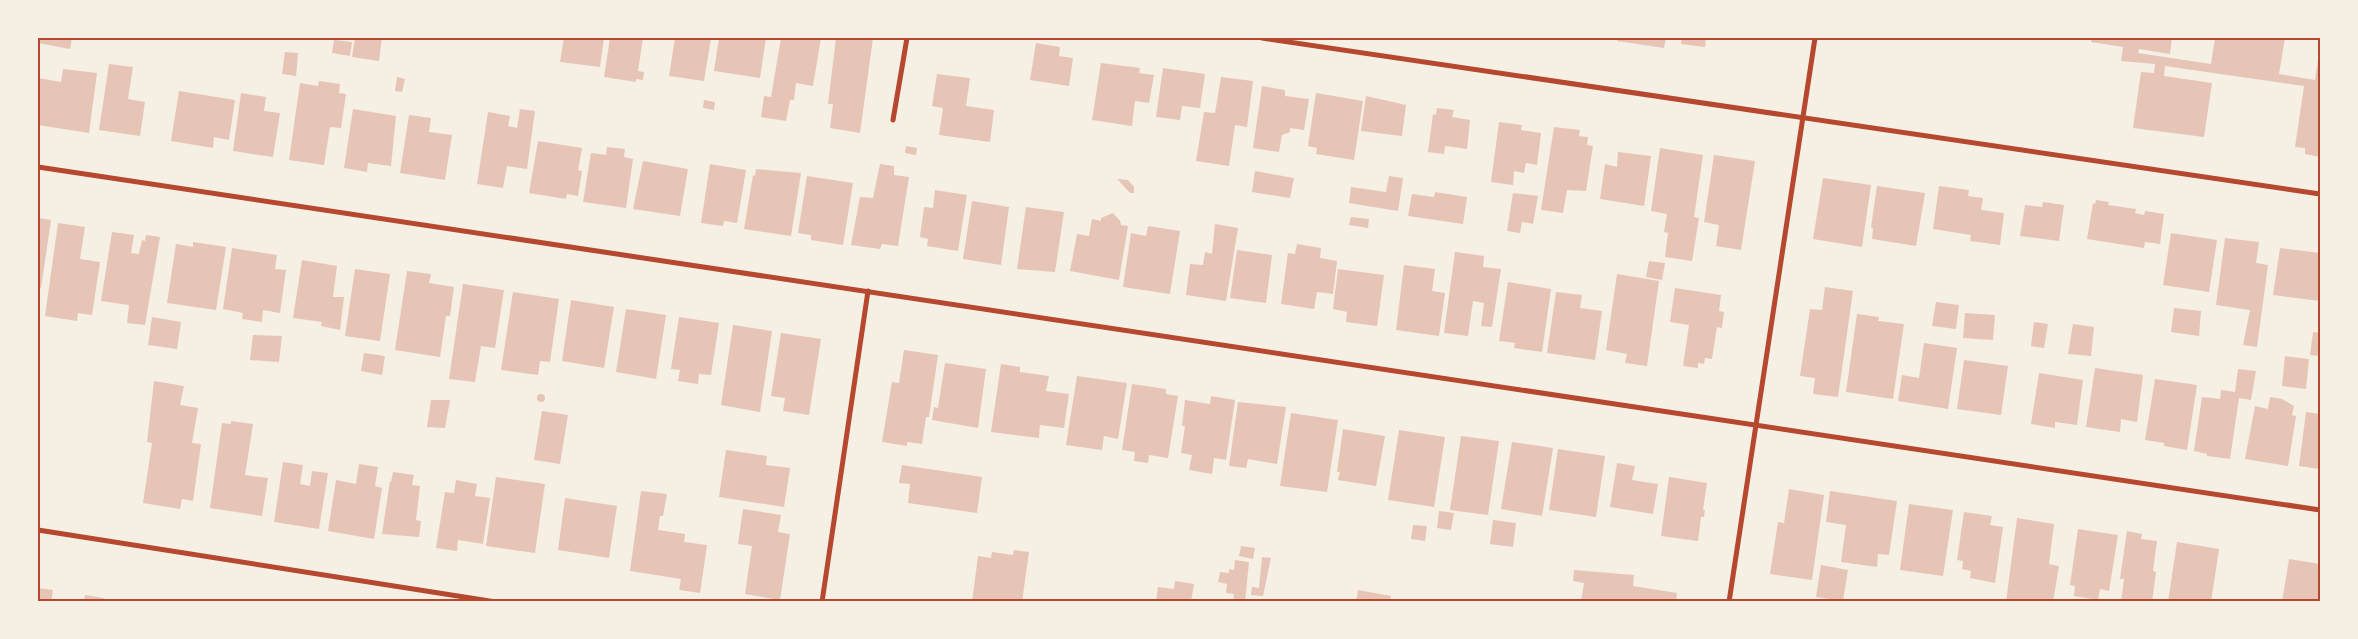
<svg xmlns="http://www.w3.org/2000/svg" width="2358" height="639" font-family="'Exo 2',sans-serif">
	<rect width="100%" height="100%" fill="#f6efe4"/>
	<g fill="#e6c5b7">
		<polygon points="38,38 72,38 70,49 38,43"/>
		<polygon points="355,38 382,38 379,61 352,57"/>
		<polygon points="564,38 604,38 600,67 560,62"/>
		<polygon points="610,38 643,38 638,71 644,72 643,80 636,79 636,82 604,77"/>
		<polygon points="675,38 711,38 704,81 669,76"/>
		<polygon points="719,38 766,38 760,78 714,71"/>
		<polygon points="781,38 821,38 813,86 796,83 794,100 790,100 786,121 761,117 764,96 771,97"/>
		<polygon points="836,38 873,38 860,133 830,128 833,104 828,104"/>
		<polygon points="1617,38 1666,38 1664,48 1617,41"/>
		<polygon points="1682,38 1706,38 1705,47 1681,44"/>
		<polygon points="2092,38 2172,38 2170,54 2139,49 2138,53 2211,64 2215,38 2285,38 2279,74 2315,80 2320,47 2320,157 2305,154 2305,148 2295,147 2304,86 2165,66 2164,76 2212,83 2204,137 2133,128 2141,72 2154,73 2155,64 2121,61 2123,47 2091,42"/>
		<polygon points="334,40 352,42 350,56 332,53"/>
		<polygon points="1036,43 1060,47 1059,56 1073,58 1069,86 1030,80"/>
		<polygon points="285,52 298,53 296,76 282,74"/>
		<polygon points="1101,63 1140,68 1139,73 1154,75 1149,103 1135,101 1132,126 1092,120"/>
		<polygon points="109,64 133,67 128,99 145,102 140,136 99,130"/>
		<polygon points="1163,68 1205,74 1200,108 1182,106 1180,120 1156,117"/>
		<polygon points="63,69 97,73 89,133 38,125 38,78 61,82"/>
		<polygon points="937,74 970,78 966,106 994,110 990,142 939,135 943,108 932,106"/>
		<polygon points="397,77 405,79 402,92 395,91"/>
		<polygon points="1221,77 1253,81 1247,127 1235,125 1229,166 1196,161 1204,112 1215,113"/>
		<polygon points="319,81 340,84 339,93 346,94 341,128 330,127 324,165 289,160 300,83 318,86"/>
		<polygon points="1262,86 1285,90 1285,96 1309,99 1304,130 1290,128 1290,132 1282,135 1279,152 1253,148"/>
		<polygon points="179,91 235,100 229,140 214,137 213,148 171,141"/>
		<polygon points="241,93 266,97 264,111 280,113 273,157 233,151"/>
		<polygon points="1316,93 1363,101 1354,160 1316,154 1317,148 1308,146"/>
		<polygon points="1366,96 1406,105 1402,136 1361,131"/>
		<polygon points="704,100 715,102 714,110 703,108"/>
		<polygon points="1437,108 1454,110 1452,117 1470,120 1467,149 1445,146 1444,154 1428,152 1433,114 1436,115"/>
		<polygon points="353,109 396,116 391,166 368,163 367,172 344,168"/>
		<polygon points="520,109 535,111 527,169 507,166 503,188 477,184 488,112 510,116 508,126 517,128"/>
		<polygon points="409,115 431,118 429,132 452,135 445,180 400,173"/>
		<polygon points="1499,122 1522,125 1521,130 1541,133 1537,165 1526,163 1524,173 1514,171 1513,185 1491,182"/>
		<polygon points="1554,127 1580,130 1579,136 1588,137 1587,145 1593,146 1586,191 1567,190 1563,213 1541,210"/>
		<polygon points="538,141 582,148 578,170 582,171 578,196 567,194 566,199 529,193"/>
		<polygon points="906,146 917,148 916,155 905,153"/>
		<polygon points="607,147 625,149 624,157 633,159 626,208 583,202 591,153 606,155"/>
		<polygon points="1660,148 1703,155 1694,217 1699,218 1692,261 1665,257 1668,233 1664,232 1667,214 1651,211"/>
		<polygon points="1618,152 1651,156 1644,206 1600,199 1605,164 1617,167"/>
		<polygon points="1714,155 1755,161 1741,250 1716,246 1719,225 1704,222"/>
		<polygon points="643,161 688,169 680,216 633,209"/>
		<polygon points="710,164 746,170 737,223 724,221 723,226 701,223"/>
		<polygon points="880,164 894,166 894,175 909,177 898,246 882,244 880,249 851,245 860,197 873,198"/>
		<polygon points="756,169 801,173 791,236 744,229 753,175 755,176"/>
		<polygon points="1255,171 1294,178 1290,198 1252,192"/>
		<polygon points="807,176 853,183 843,245 811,240 811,235 798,233"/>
		<polygon points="1389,176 1403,178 1398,211 1349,203 1351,187 1386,192"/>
		<polygon points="1823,178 1871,185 1862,247 1813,239"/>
		<polygon points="1117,179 1128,180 1134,187 1134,193 1130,193"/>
		<polygon points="1877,186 1925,193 1916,246 1872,239 1873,228 1871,227"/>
		<polygon points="1939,186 1969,190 1968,196 1983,198 1981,210 2004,213 2000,245 1970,241 1971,235 1933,229"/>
		<polygon points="935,190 967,195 958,251 927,246 928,239 920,237 924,207 933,208"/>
		<polygon points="1435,192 1467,197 1463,224 1408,216 1412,194 1434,197"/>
		<polygon points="1513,193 1538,196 1533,224 1522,222 1520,233 1507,231"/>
		<polygon points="2096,200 2109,202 2108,205 2136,209 2135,213 2144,215 2145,211 2164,214 2160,244 2145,242 2144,248 2087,239 2093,203 2095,204"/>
		<polygon points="972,201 1009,207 1001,265 963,259"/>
		<polygon points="2043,202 2064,205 2059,241 2020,236 2025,205 2042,207"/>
		<polygon points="1026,207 1064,212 1055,272 1017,269"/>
		<polygon points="1113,213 1120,221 1121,225 1128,226 1119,280 1070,271 1077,234 1089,236 1092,219 1101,221 1101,218"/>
		<polygon points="1351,217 1369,219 1368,228 1349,225"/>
		<polygon points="38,218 51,220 41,288 38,287"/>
		<polygon points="58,223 85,227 80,259 100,262 92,315 78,313 77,321 45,316"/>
		<polygon points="1215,224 1238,228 1226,301 1186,295 1190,264 1203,265 1205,252 1212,254"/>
		<polygon points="1148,226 1180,231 1170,294 1123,287 1131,233 1146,236"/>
		<polygon points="112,232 134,235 131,253 139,254 142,240 145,241 146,235 160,237 145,325 127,323 129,305 101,301"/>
		<polygon points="2171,233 2217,240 2209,292 2163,285"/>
		<polygon points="2225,238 2259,242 2256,263 2268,265 2257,347 2243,345 2250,310 2216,305"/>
		<polygon points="193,242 226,247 216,310 167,303 176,244 193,247"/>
		<polygon points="1297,244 1321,248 1320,258 1337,261 1333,294 1317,292 1314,309 1281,304 1288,253 1295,254"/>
		<polygon points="232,248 277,255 275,269 286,270 280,313 263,310 262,322 242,319 243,313 223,309"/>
		<polygon points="2280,248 2320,253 2320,301 2273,295"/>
		<polygon points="1237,250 1272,255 1266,303 1230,298"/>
		<polygon points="1455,252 1484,256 1483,267 1501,269 1492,327 1481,326 1484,303 1473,301 1468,336 1444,333"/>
		<polygon points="302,260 337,266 333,297 344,297 340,330 321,326 322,322 293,318"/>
		<polygon points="1649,261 1665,263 1662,280 1646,277"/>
		<polygon points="1404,265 1435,269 1432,291 1445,293 1439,336 1396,330"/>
		<polygon points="355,269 390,274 380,341 345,336"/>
		<polygon points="1338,269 1384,275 1377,326 1346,322 1347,312 1333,309"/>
		<polygon points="407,271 431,274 429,283 454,287 450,316 446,316 440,357 395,350"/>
		<polygon points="1617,274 1659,281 1647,366 1625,363 1627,354 1606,350"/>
		<polygon points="1508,282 1551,289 1542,352 1514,348 1515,343 1499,341"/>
		<polygon points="463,284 504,290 495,348 481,346 475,382 449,379"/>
		<polygon points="1825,287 1853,291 1838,397 1813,394 1815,378 1800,376 1810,309 1822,310"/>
		<polygon points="1675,288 1721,295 1719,311 1724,312 1722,328 1717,327 1712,359 1705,358 1704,364 1698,363 1698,368 1683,366 1689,325 1670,322"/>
		<polygon points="513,292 559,299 550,362 540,361 538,375 501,370"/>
		<polygon points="1556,292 1582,295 1580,308 1602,311 1595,360 1547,353"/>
		<polygon points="571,300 614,307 604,368 562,361"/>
		<polygon points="1936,302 1959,305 1956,329 1932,326"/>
		<polygon points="2174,308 2201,311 2199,336 2171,332"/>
		<polygon points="626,309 666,315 656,379 616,372"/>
		<polygon points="1965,313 1995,315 1993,340 1963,338"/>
		<polygon points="1857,314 1879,317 1878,321 1904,324 1893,399 1846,392"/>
		<polygon points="152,317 181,322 177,349 148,345"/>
		<polygon points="679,317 719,323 711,375 699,374 698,384 678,381 680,370 671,369"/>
		<polygon points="2034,322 2048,324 2044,348 2031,346"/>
		<polygon points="2073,324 2094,327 2091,356 2068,354"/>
		<polygon points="733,325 772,331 760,412 721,405"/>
		<polygon points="2313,332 2320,333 2320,356 2310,355"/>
		<polygon points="781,333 821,339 809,415 783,411 785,398 771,396"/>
		<polygon points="253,335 282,336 279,362 250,360"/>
		<polygon points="1924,343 1957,348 1948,409 1898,401 1902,375 1919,378"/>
		<polygon points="904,350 938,355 929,417 926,417 922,444 907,442 907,446 882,442 892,382 899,383"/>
		<polygon points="364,353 385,356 382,375 361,371"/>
		<polygon points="2285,356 2309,359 2306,389 2282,386"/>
		<polygon points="1964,360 2008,366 2001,415 1957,409"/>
		<polygon points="945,363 986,369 978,428 932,420 934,407 938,408"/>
		<polygon points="1001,364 1020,367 1020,372 1049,376 1046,391 1069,394 1064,428 1040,425 1039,438 991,432"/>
		<polygon points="2095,368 2143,375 2137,422 2121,419 2120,432 2086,427"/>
		<polygon points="2238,369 2256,371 2251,400 2239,398 2230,459 2207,456 2207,454 2194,451 2202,397 2220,399 2221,390 2235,392"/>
		<polygon points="2039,373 2083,380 2077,425 2055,422 2055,428 2031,424"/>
		<polygon points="1077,376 1127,383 1118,439 1104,436 1102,450 1066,445"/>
		<polygon points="2155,379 2197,385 2187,450 2164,446 2164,443 2145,440"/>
		<polygon points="154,381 184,386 180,405 198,408 192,443 201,444 193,501 182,499 180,509 143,503 152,443 147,442"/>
		<polygon points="1132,384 1166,389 1166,394 1178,396 1168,458 1149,455 1148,463 1134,461 1135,452 1122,450"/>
		<circle cx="541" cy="398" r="4"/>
		<polygon points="1211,396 1235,400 1226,460 1214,458 1212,474 1189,470 1192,455 1181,453 1185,426 1182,426 1185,400 1210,404"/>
		<polygon points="2270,397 2282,399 2294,406 2292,415 2296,416 2288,466 2245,459 2255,406 2268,409"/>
		<polygon points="431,400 450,400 445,428 427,427"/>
		<polygon points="1238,402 1286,407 1277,464 1248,459 1246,468 1229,466"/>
		<polygon points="542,411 568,415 560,464 534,460"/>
		<polygon points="2306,412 2320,414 2320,469 2299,466"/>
		<polygon points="1291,413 1338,420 1327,492 1280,486"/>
		<polygon points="231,421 253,424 245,475 268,478 262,516 210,508 222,423 231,424"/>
		<polygon points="1343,429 1385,436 1376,486 1338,480 1340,472 1337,472"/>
		<polygon points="1399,430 1445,437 1434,507 1388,500"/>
		<polygon points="1461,436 1499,441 1488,515 1450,510"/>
		<polygon points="1512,442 1553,448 1542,516 1501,509"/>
		<polygon points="1558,449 1605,456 1596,517 1549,510"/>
		<polygon points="726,450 767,456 766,465 790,468 784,507 719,497"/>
		<polygon points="283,462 303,465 300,484 310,486 312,471 328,473 319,529 274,522"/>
		<polygon points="1617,463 1635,466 1632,480 1658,484 1653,514 1610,507"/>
		<polygon points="359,464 378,467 375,486 382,488 374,539 328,531 336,480 356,484"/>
		<polygon points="902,465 982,477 977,513 908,503 910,484 899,483"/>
		<polygon points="393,472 414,475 412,485 420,486 416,520 421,521 419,537 382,534 390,481 391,482"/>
		<polygon points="496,477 545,484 535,553 486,546"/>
		<polygon points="1669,477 1707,483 1703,510 1705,510 1704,517 1701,517 1698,541 1661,536"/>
		<polygon points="456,480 477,484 475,496 490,498 483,544 458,540 457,551 436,548 445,492 454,493"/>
		<polygon points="1789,489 1824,495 1812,580 1770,574 1778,522 1784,523"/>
		<polygon points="641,491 667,494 663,516 660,516 658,530 685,534 684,542 707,545 700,593 679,590 681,579 630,571"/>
		<polygon points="1830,491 1897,501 1889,555 1878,554 1877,567 1841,562 1846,525 1826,522"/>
		<polygon points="565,498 617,506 609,558 558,550"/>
		<polygon points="1909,504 1953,510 1943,576 1900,570"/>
		<polygon points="743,509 781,515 778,532 790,534 780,600 745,594 752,546 738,544"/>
		<polygon points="1439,511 1454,513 1451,530 1437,528"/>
		<polygon points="1964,512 1992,516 1990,525 2003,527 1995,583 1970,578 1971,571 1962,569 1963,561 1957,560"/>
		<polygon points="2017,518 2054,524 2049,564 2059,566 2053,602 2006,602"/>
		<polygon points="1493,520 1516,523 1513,547 1490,544"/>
		<polygon points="1413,525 1427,526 1425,541 1411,539"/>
		<polygon points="2078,529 2118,535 2109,591 2100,589 2098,600 2074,596 2075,586 2070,585"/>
		<polygon points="2127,531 2142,534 2141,539 2157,541 2153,571 2156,572 2152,602 2121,602 2124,579 2120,579"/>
		<polygon points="2177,542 2219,549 2211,602 2168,602"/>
		<polygon points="1241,546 1255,548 1253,559 1239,556"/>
		<polygon points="1014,550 1029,552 1022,602 972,602 978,556 991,558 992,552 1013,555"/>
		<polygon points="1262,557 1271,558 1263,596 1251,595 1252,587 1259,588"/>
		<polygon points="2289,559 2320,564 2320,602 2282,602"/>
		<polygon points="1235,560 1249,562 1245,602 1233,602 1234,594 1226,593 1227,584 1218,582 1220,572 1229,573 1229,569 1234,570"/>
		<polygon points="1821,565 1848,570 1843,601 1816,597"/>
		<polygon points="1574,570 1634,575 1633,586 1677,593 1676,602 1581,602 1584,583 1573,581"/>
		<polygon points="1175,581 1194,584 1191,602 1156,602 1158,587 1174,589"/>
		<polygon points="38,588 53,590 51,602 38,602"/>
		<polygon points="1358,590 1391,596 1390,602 1356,602"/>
		<polygon points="85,595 104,598 103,602 84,602"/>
		<polygon points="1270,599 1282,600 1282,602 1270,602"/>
		<polygon points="1982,599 2003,600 2003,602 1982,602"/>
	</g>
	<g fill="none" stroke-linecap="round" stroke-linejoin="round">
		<g stroke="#b5482f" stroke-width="5">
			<polyline points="1262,38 2320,194"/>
			<polyline points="893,120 907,38"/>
			<polyline points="38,167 2320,510"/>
			<polyline points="38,530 496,602"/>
			<polyline points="822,602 868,291"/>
			<polyline points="1729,602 1815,38"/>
		</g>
	</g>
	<rect width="2358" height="639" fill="none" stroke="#f6efe4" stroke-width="78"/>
	<rect x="39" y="39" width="2280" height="561" fill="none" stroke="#b5482f" stroke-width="2"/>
</svg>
